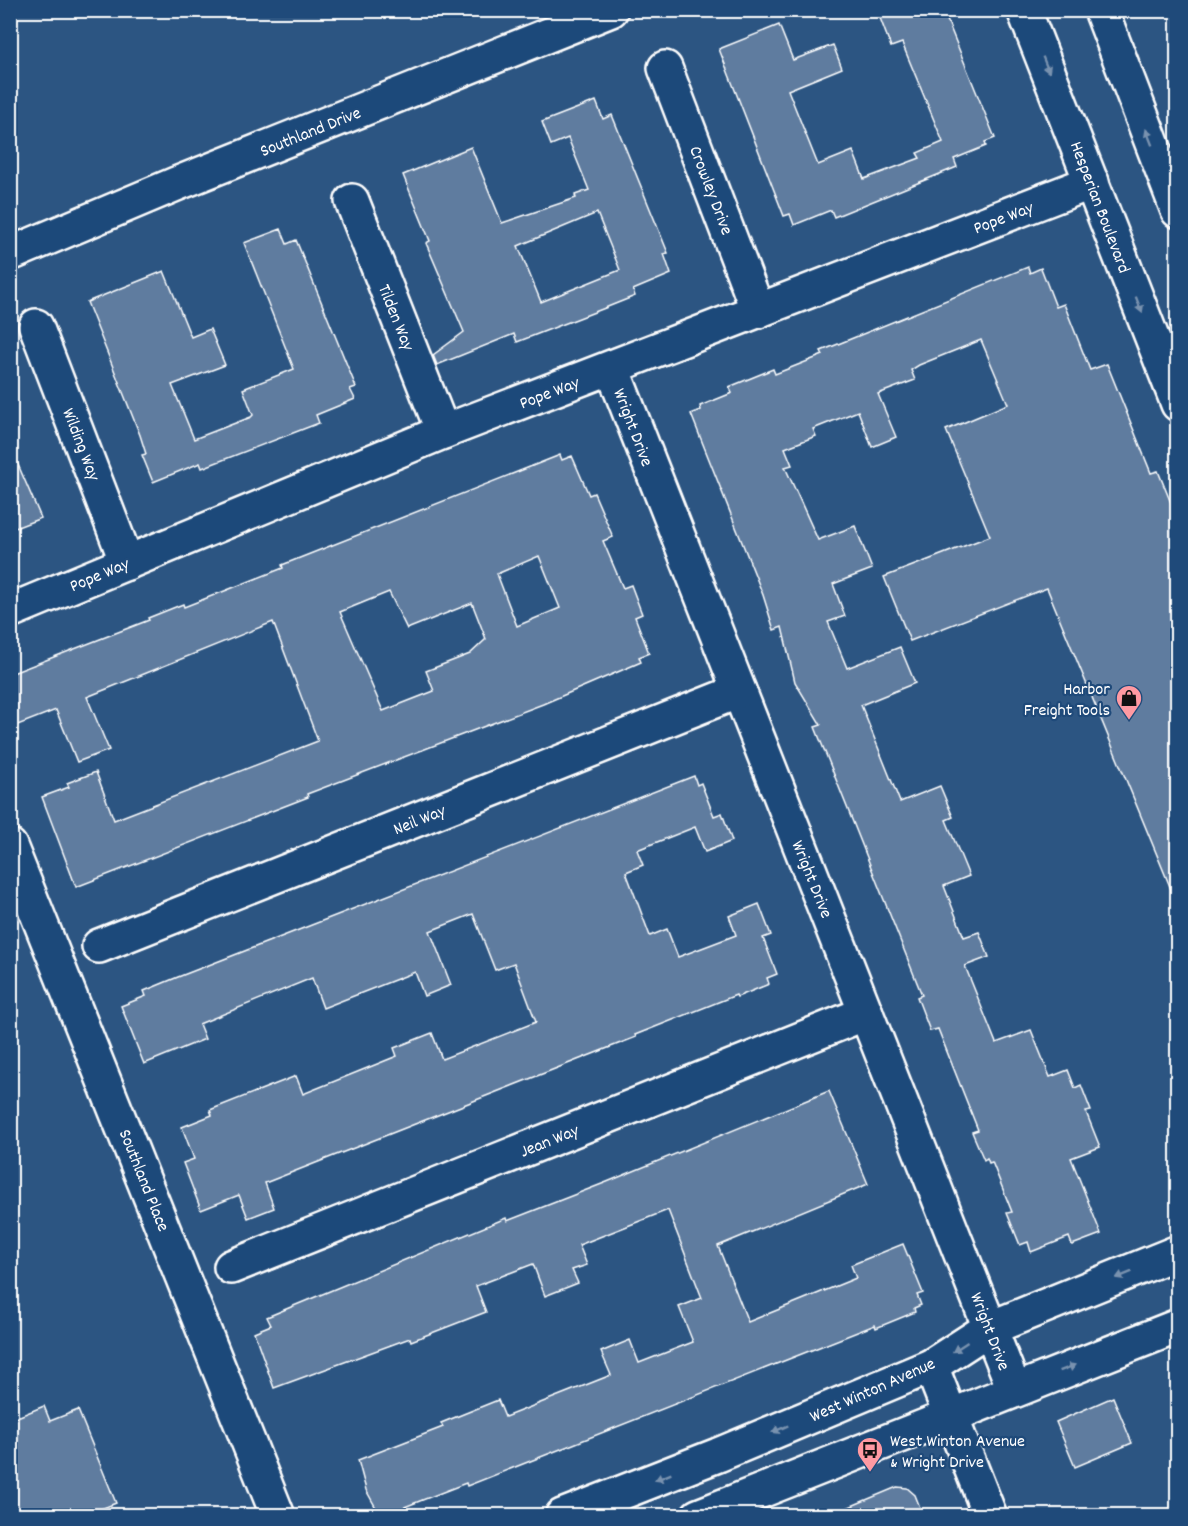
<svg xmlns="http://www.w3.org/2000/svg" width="1188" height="1526" font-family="Dekko,sans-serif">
	<rect width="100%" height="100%" fill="#2c5582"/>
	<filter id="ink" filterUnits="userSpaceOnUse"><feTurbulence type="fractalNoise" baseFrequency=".0167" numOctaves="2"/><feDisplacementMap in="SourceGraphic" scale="12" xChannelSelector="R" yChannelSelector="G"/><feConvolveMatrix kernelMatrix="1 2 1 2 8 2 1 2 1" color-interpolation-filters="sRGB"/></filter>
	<g filter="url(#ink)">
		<g fill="#5e7c9f" stroke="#fff" stroke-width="1.5" fill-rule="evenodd">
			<polygon points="877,10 943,10 995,138 985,142 986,146 954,159 957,167 834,217 831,210 794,225 790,214 784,216 719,49 779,25 793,60 833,45 842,68 788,90 818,165 853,151 864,179 920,158 917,153 943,142 902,43 891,47"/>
			<path d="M596,101L603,119L612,115L668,253L664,254L671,274L633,290L635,296L605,308L517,342L514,334L437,365L433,355L464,332L426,243L430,241L403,175L471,147L502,223L576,198L575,195L589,190L568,138L551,145L542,122ZM597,213L620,270L541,302L518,246Z"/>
			<polygon points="281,229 287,244 296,240 356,387 350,389 355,399 316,415 319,423 202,468 200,463 153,482 142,455 146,454 140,435 87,302 164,271 191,337 210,329 225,365 172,385 194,439 251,417 253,415 243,389 294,369 244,243"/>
			<polygon points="1028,267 1030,273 1041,268 1056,307 1064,304 1090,370 1107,364 1151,473 1158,471 1178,520 1178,906 1047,588 910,641 884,577 990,536 946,430 1008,404 981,340 919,365 911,370 915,380 878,394 896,437 872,447 858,411 813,429 816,436 785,448 792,465 785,467 818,540 855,526 872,569 833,584 845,616 828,622 847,668 900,647 915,683 861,705 900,802 940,786 953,817 946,820 969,876 944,886 964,937 979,932 989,957 965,966 996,1043 1031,1030 1050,1077 1068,1070 1075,1088 1081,1085 1091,1111 1086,1112 1100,1147 1071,1158 1101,1234 1072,1245 1069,1237 1031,1252 1028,1242 1020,1245 1007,1213 1012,1212 992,1162 989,1163 987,1158 984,1160 972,1132 978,1130 938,1029 930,1031 917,997 922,995 815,727 821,725 795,682 782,627 774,630 763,595 691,414 701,410 700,406 732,393 729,387 773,369 775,374 823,355 821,351"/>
			<polygon points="10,446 41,518 10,530"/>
			<path d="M560,455L562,460L572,456L589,495L594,493L613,537L603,541L623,588L631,585L642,614L635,617L649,653L639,657L641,662L543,704L307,794L308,797L76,887L42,797L69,787L67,783L96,772L114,820L318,741L273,622L87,697L109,750L77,762L56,710L10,728V674L149,620L148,618L183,604L184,607L283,568L282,565ZM539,556L560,608L517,626L497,574ZM389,592L407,629L472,603L486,639L470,654L426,671L434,691L383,711L340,612Z"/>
			<polygon points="694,776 697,785 701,783 714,816 722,813 732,841 705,852 695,827 637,850 643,865 626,872 650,936 667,929 678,957 736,935 729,916 759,904 771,935 763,938 777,974 767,978 769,984 737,997 736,995 635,1035 636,1037 265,1183 274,1208 248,1218 239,1195 201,1210 183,1163 194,1159 182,1127 212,1115 210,1110 296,1076 303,1094 397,1056 394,1048 432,1033 442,1059 536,1022 514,963 495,970 473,914 430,931 451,985 424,996 415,972 323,1008 312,978 199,1024 205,1039 144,1064 121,1006 146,996 144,991 178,977"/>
			<polygon points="829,1091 868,1184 718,1246 748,1322 856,1278 851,1265 903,1244 923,1293 917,1295 921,1305 914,1308 915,1312 876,1328 875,1325 467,1486 466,1483 384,1515 380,1515 366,1490 358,1460 443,1427 441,1423 498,1400 505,1417 611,1375 601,1352 630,1340 639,1363 693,1342 679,1307 702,1298 668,1210 579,1245 587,1265 572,1270 578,1283 545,1296 533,1264 476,1286 486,1312 411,1341 410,1338 274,1388 254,1332 271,1325 267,1317 506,1218 507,1221 607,1182"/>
			<polygon points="1113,1397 1132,1443 1075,1467 1056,1422"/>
			<polygon points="44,1406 50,1421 78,1410 116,1503 86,1515 10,1515 10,1420"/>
			<polygon points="897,1487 907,1488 915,1495 923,1515 830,1515"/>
		</g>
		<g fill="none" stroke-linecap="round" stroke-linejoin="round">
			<g stroke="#fff" stroke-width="38">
				<g id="minor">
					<polyline points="665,68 758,311"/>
					<polyline points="352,201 443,432"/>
					<polyline points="36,326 127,563"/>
					<polyline points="612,368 1014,1389"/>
					<polyline points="10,611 443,432 1092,182"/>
					<polyline points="10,846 278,1516"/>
					<polyline points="99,946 739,691"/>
					<polyline points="231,1267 866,1013"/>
					<polyline points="931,1366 990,1516"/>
				</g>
			</g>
			<g stroke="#fff" stroke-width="38">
				<g id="major">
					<polyline points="1024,10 1178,404"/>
					<polyline points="1101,10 1178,211"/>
					<polyline points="10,254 176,184 611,10"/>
					<polyline points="562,1516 718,1455 931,1366 988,1329 1178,1252"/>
					<polyline points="698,1516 1178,1326"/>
				</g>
			</g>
			<use href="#minor" stroke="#1f4a7a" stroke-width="33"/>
			<use href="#major" stroke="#1f4a7a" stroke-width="33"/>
		</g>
		<defs><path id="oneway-solid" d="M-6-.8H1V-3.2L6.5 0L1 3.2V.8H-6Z" transform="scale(1.5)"/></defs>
		<g fill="#7992af">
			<use href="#oneway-solid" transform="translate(1046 65) rotate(68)"/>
			<use href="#oneway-solid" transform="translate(1149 137) rotate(-111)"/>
			<use href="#oneway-solid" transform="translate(1139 305) rotate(69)"/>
			<use href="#oneway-solid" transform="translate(1124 1275) rotate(158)"/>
			<use href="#oneway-solid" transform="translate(960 1347) rotate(147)"/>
			<use href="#oneway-solid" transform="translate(1068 1368) rotate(-21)"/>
			<use href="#oneway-solid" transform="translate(780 1429) rotate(157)"/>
			<use href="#oneway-solid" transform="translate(663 1477) rotate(158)"/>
		</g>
	</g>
	<defs>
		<g id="shop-pin" transform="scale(1.35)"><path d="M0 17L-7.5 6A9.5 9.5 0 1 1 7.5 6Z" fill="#ff9aa2" stroke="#1f4a7a"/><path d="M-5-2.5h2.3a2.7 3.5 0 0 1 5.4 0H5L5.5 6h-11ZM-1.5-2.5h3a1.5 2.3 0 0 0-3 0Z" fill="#111"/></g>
		<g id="bus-pin" transform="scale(1.35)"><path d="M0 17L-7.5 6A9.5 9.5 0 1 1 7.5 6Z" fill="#ff9aa2" stroke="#1f4a7a"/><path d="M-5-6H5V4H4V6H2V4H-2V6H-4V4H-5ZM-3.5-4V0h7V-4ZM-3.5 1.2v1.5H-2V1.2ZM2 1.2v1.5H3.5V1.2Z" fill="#111"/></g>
	</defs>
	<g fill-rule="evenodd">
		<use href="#shop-pin" x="1129" y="698"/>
		<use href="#bus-pin" x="870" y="1450"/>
	</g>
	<g text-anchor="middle" stroke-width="4.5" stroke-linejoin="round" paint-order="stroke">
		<g font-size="18" fill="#fff" stroke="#1f4a7a">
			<text transform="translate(310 131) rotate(-22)" y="6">Southland Drive</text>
			<text transform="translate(712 190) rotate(69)" y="6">Crowley Drive</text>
			<text transform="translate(1101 207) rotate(69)" y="6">Hesperian Boulevard</text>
			<text transform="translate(1003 217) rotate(-21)" y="6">Pope Way</text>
			<text transform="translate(397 317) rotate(68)" y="6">Tilden Way</text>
			<text transform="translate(549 392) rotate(-21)" y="6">Pope Way</text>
			<text transform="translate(634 427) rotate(69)" y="6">Wright Drive</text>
			<text transform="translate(82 444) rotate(69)" y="6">Wilding Way</text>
			<text transform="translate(99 574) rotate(-23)" y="6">Pope Way</text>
			<text transform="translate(419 819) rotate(-22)" y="6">Neil Way</text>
			<text transform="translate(813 879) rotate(68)" y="6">Wright Drive</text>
			<text transform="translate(549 1140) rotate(-22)" y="6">Jean Way</text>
			<text transform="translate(145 1180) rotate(68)" y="6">Southland Place</text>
			<text transform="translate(991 1331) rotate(69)" y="6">Wright Drive</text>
			<text transform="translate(872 1389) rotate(-24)" y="6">West Winton Avenue</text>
		</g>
		<g font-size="18" fill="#fff" stroke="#1f4a7a" text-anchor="end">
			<text x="1110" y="694">Harbor<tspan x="1110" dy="21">Freight Tools</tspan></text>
			<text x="890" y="1446" text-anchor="start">West Winton Avenue<tspan x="890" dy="21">&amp; Wright Drive</tspan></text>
		</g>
	</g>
	<rect width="1188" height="1526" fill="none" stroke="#1f4a7a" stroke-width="36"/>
	<rect x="18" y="18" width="1152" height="1490" fill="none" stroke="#fff" stroke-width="2" filter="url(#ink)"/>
</svg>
